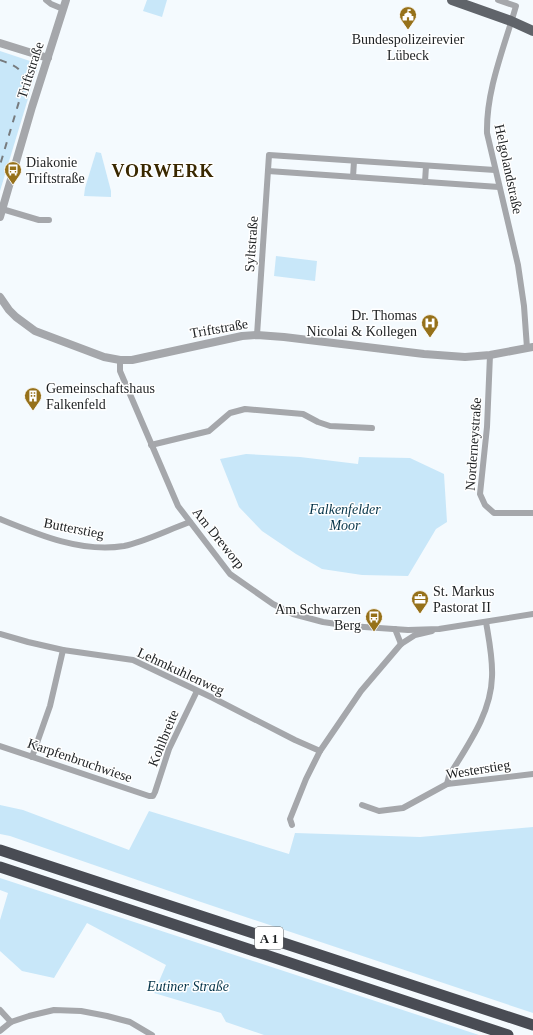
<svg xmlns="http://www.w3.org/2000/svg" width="533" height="1035" font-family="'Times New Roman',serif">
	<rect width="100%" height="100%" fill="#f4fafe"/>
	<g fill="#c8e7f9">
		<polygon points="147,0 167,0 162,17 143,11"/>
		<polygon points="0,51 33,62 37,69 0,191"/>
		<polygon points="96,152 101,153 111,191 111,197 84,196 85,188"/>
		<polygon points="276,256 317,261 315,281 274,276"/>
		<polygon points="246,454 300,457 358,464 359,457 410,458 444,474 447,522 436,529 408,576 362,575 322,569 296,554 262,531 239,507 220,459"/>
		<polygon points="0,805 23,810 129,850 149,811 289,854 295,833 420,837 533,827 533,1013 201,902 10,836 0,834"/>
		<polygon points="0,878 479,1035 264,1035 226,1022 221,1013 154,993 166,965 87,923 54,978 22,971 0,951 0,920 8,893 0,890"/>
	</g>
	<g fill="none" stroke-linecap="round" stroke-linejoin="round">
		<g stroke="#a5a7ab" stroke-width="6">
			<polyline points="46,0 51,4 63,9"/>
			<path d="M498,0L516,6C504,48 486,90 487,133L518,265L524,306L527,348"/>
			<polyline points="268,171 499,187"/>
			<polyline points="353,177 354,161"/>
			<polyline points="425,182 426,166"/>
			<polyline points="2,209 39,220 49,220"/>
			<polyline points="257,335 269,155 495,170"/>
			<polyline points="490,355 487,427 480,494 485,505 494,513 533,513"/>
			<polyline points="120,360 120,371 178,506 230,574 273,604 293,614 323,622 350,626 408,630 439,629 533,614"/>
			<polyline points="151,445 209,431 230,413 245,409 303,414 318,422 330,426 372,428"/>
			<path d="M0,519C39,535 82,553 124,546C144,542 170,529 190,522"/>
			<polyline points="395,629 401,644"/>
			<polyline points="0,634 28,642 63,650 133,660 213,698 295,740 320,751"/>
			<polyline points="0,746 149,796 153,796 155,792 169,749 197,691"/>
			<polyline points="32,757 50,706 63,650"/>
			<path d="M447,784L449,776C467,746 491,714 492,677C493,659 489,640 486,622"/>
			<polyline points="362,805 379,811 403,808 447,784 533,774"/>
			<polyline points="292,825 290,819 306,779 320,751 361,691 401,644 415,635 432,631"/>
			<polyline points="0,1010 11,1022"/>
			<polyline points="0,1031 11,1022 29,1016 54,1010 81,1011 107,1016 130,1022 152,1035"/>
		</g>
		<g stroke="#a5a7ab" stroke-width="8">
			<polyline points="0,43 48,58"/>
			<polyline points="0,217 32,107 66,0"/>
			<polyline points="0,297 9,310 16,317 35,331 104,357 120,360 132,360 242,336 257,335 284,337 424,354 465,357 490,355 533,347"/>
		</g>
		<polyline stroke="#60646a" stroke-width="10" points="452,0 511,21 533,31"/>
		<g stroke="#494c54" stroke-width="11">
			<polyline points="0,850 533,1025"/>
			<polyline points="0,867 508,1035"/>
		</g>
		<path stroke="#777b7e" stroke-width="2" stroke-dasharray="7 7" stroke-linecap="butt" d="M0,60C13,65 25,68 24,85L0,165"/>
	</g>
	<defs>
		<g id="civic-pin" transform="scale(0.9)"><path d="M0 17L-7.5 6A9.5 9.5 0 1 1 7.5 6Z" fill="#96711a" stroke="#fff"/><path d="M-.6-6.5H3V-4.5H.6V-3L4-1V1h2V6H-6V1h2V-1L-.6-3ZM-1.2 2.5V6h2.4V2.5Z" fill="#fff"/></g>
		<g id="bus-pin" transform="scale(0.9)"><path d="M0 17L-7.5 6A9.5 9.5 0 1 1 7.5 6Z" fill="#96711a" stroke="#fff"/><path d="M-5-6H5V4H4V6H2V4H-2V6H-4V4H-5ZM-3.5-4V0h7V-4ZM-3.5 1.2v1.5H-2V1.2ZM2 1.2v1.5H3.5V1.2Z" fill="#fff"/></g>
		<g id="hospital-pin" transform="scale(0.9)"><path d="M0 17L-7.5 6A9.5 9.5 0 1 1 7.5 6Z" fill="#96711a" stroke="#fff"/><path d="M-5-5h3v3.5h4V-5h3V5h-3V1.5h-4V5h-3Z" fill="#fff"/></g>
		<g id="building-pin" transform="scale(0.9)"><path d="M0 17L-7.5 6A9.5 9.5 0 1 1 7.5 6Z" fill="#96711a" stroke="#fff"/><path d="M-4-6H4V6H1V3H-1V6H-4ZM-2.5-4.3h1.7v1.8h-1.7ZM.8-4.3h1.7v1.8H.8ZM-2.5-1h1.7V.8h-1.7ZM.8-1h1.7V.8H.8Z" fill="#fff"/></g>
		<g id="office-pin" transform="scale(0.9)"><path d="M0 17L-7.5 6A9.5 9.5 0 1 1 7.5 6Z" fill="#96711a" stroke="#fff"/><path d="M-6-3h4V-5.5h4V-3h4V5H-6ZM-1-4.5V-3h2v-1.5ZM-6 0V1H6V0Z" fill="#fff"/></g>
	</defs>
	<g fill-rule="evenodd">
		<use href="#civic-pin" x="408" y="15"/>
		<use href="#bus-pin" x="13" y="170"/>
		<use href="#hospital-pin" x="430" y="323"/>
		<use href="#building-pin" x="33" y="396"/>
		<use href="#office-pin" x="420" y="599"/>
		<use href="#bus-pin" x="374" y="617"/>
	</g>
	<g text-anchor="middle" stroke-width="3" stroke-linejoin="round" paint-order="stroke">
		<rect fill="#fff" stroke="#616364" stroke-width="1" x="255" y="927" width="28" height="22" rx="3"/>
		<g font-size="13" font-weight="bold" fill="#1d2022">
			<text x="269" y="943">A 1</text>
		</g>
		<g font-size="14" fill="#1d2022" stroke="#fff" text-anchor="start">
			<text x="408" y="44" text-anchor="middle">Bundespolizeirevier<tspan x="408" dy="16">Lübeck</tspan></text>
			<text x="26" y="167">Diakonie<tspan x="26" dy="16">Triftstraße</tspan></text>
			<text x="417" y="320" text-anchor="end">Dr. Thomas<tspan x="417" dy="16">Nicolai &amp; Kollegen</tspan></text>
			<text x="46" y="393">Gemeinschaftshaus<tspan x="46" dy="16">Falkenfeld</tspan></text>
			<text x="433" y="596">St. Markus<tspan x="433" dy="16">Pastorat II</tspan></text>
			<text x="361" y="614" text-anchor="end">Am Schwarzen<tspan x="361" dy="16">Berg</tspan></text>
		</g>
		<g font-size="14" fill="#1d2022" stroke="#fff">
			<text transform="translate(30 70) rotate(-72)" y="5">Triftstraße</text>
			<text transform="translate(509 169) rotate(78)" y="5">Helgolandstraße</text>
			<text transform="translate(251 244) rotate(-86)" y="5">Syltstraße</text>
			<text transform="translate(219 328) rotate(-10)" y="5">Triftstraße</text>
			<text transform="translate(473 444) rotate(-86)" y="5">Norderneystraße</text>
			<text transform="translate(74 528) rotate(11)" y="5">Butterstieg</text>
			<text transform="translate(219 538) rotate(51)" y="5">Am Dreworp</text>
			<text transform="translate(181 671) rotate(25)" y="5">Lehmkuhlenweg</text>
			<text transform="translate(163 738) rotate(-68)" y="5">Kohlbreite</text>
			<text transform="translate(80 760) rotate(19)" y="5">Karpfenbruchwiese</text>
			<text transform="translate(478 769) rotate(-9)" y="5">Westerstieg</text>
		</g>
		<g font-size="14" font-style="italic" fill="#043348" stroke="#fff">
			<text x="345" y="514">Falkenfelder<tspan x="345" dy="16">Moor</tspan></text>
			<text x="188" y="991">Eutiner Straße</text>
		</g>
		<g font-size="18" font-weight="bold" letter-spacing="1" fill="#392800" stroke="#fff">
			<text x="163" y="177">VORWERK</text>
		</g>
	</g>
</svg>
